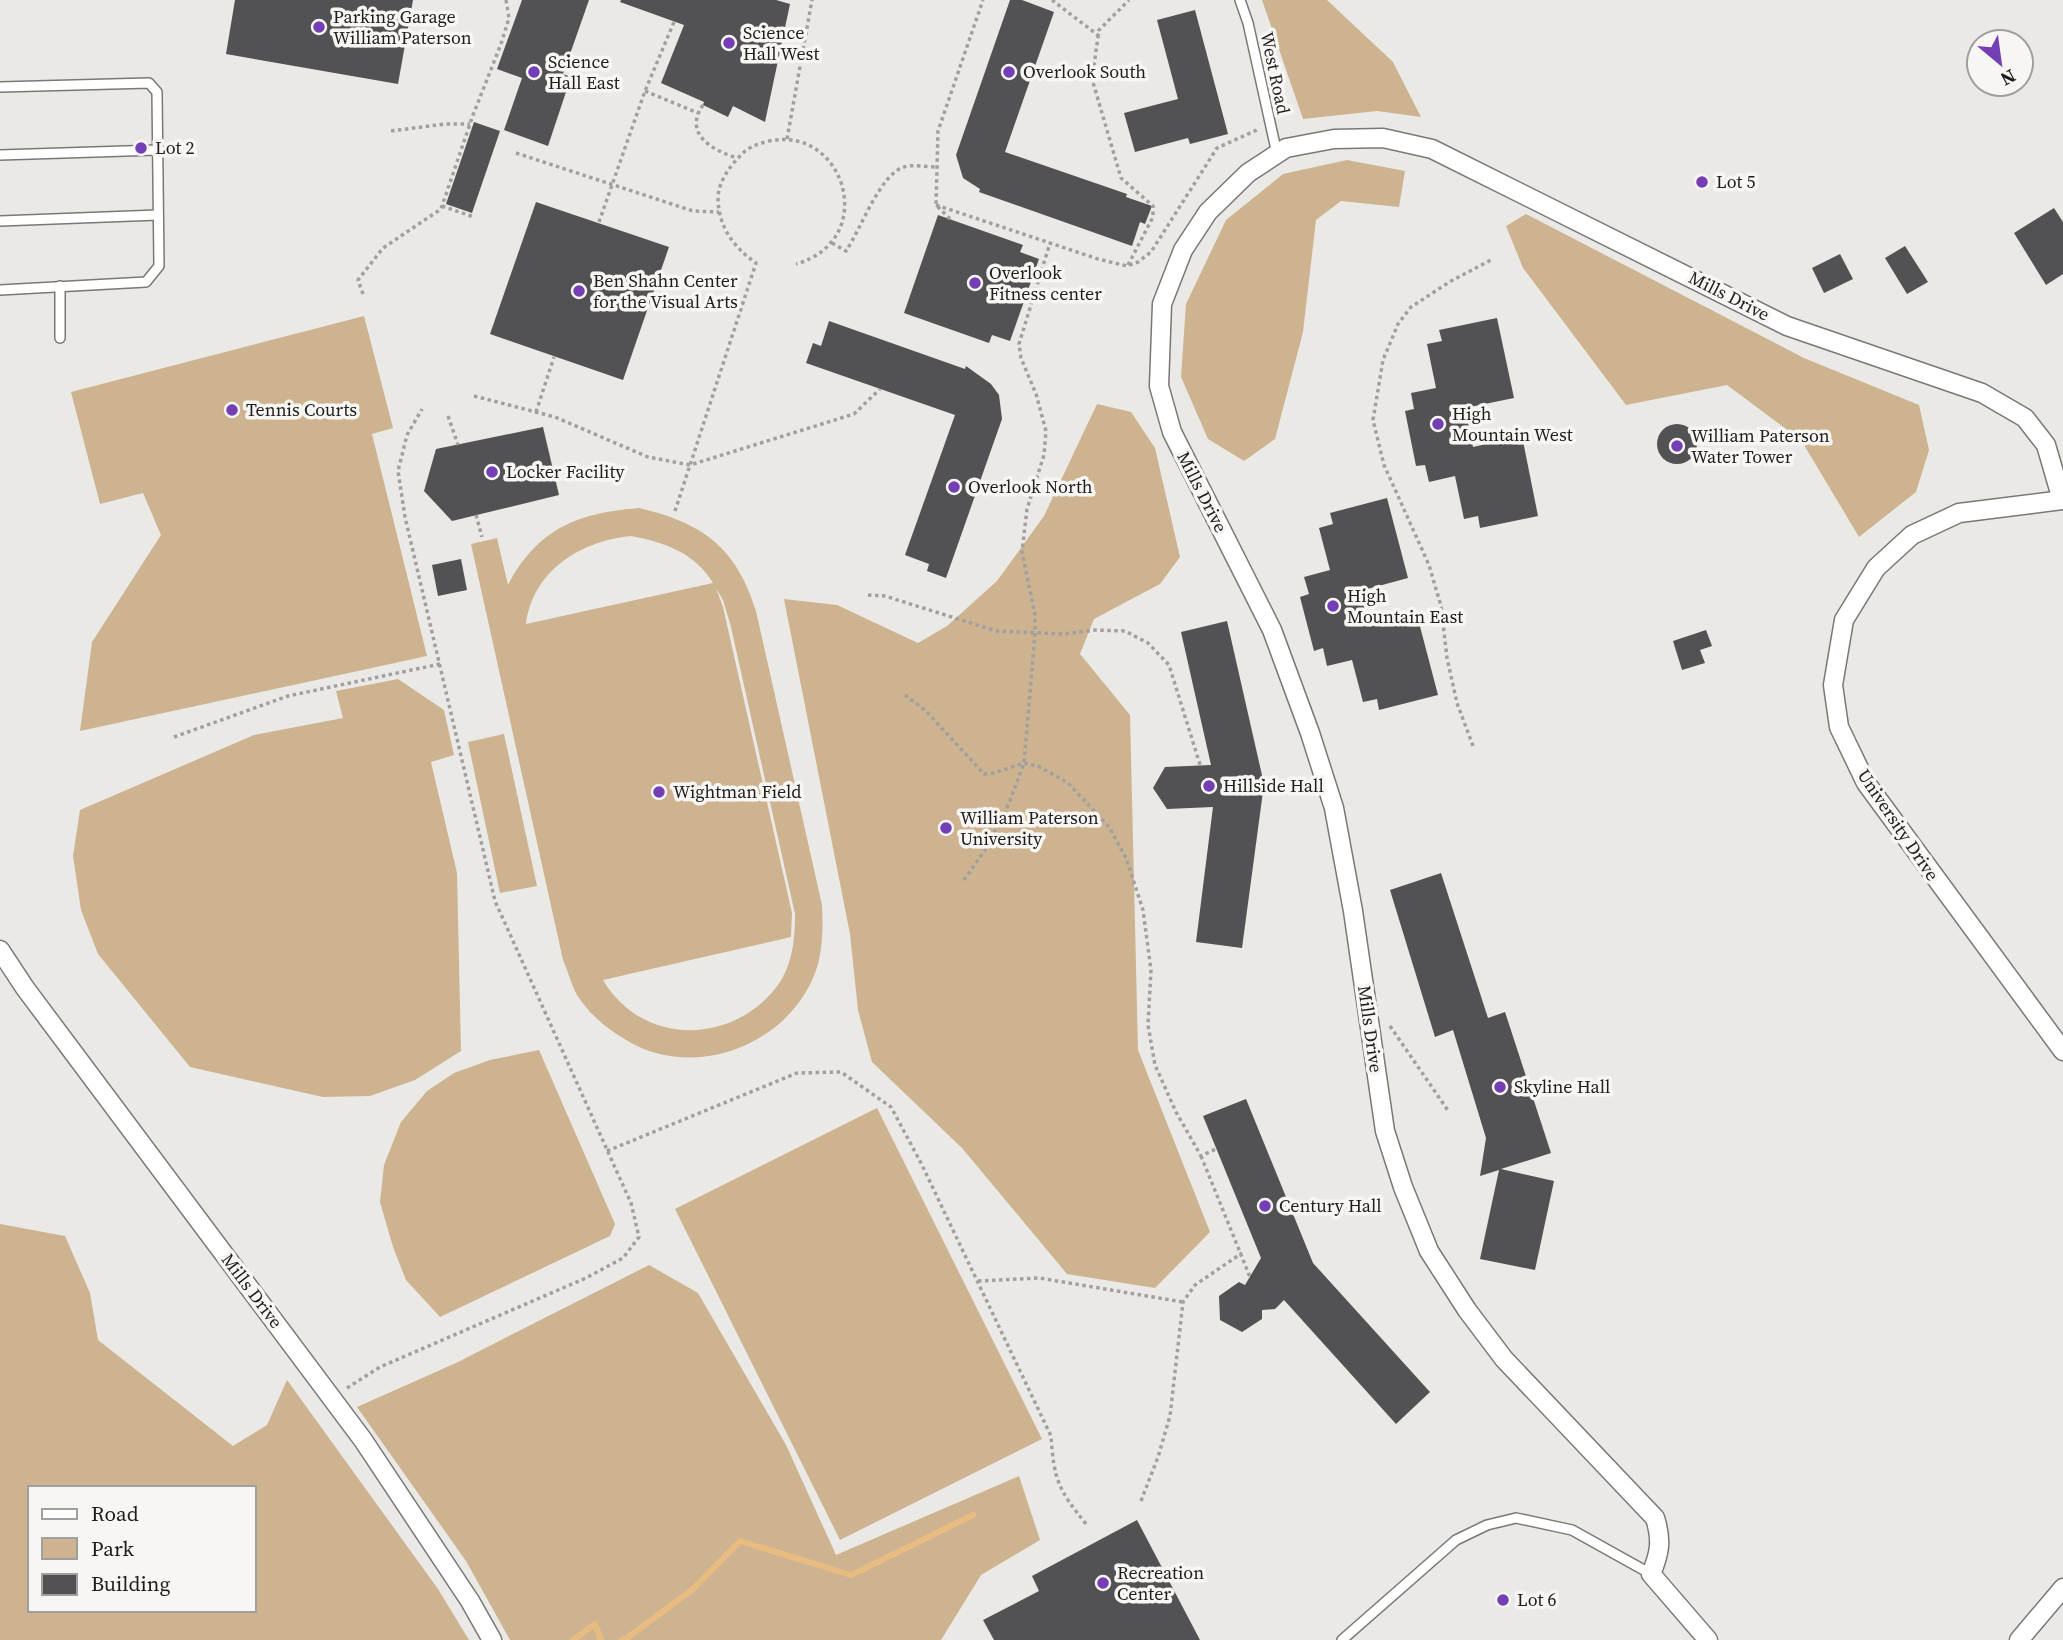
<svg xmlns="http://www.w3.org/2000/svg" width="2063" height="1640" font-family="'Source Serif 4',serif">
	<rect width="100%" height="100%" fill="#ebe9e6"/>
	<g fill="#cdb390" fill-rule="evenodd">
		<polygon points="1262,0 1327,0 1393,62 1421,117 1377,111 1303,119"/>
		<polygon points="1347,160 1405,171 1399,207 1341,201 1316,220 1303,332 1275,439 1244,461 1208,439 1181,377 1186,304 1226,220 1283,174"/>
		<polygon points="1526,214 1804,358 1919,405 1929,450 1916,492 1859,537 1801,440 1727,385 1626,405 1523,268 1506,226"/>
		<polygon points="364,316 393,428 372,434 427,656 80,731 92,642 161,535 143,493 100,504 71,392"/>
		<polygon points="1097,404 1131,412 1155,448 1180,557 1160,584 1094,619 1080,654 1130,715 1138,1050 1210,1232 1155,1288 1067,1274 962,1148 872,1062 858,1010 850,934 784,599 837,605 918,643 947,626 997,581 1044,516"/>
		<path d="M639,508C703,523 736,547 756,611L822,905C823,925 823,944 818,964C796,1041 698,1083 628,1041C608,1030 589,1014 577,995C571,984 568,971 563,960L471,544L497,538L508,585C538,528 578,513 639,508ZM631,536C664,542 695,553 713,583L526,624C533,570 581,541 631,536ZM716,588L723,600L731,627L795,914C795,937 793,962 780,982C737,1045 643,1048 603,980L791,937L792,913L723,607Z"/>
		<polygon points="398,679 444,710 454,755 431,762 457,873 461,1051 415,1080 370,1096 323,1097 190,1067 98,954 81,910 73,856 80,810 254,735 343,718 336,691"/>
		<polygon points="504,734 537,886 500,893 468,742"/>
		<polygon points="539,1050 615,1224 610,1236 440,1317 406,1280 393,1247 380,1202 384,1165 401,1122 427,1091 454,1073 490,1060"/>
		<polygon points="877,1108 1042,1439 840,1540 675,1209"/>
		<path d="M0,1224L65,1236L90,1293L98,1340L233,1446L267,1425L287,1380L438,1589L469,1640H0ZM30,1488H254V1610H30Z"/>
		<polygon points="649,1265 698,1293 786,1445 836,1555 1019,1476 1040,1540 981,1575 941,1640 510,1640 466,1561 357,1407 456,1363"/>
	</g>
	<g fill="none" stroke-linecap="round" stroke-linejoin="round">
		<g stroke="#e8bc81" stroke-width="6">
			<polyline points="573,1640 595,1624 601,1640"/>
			<polyline points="622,1640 627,1638 693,1589 740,1541 851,1575 973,1515"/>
		</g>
	</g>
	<g fill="#525154">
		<polygon points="235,0 413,0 398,84 226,54"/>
		<polygon points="522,0 589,0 563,74 571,77 548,146 504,130 522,78 497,69"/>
		<polygon points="621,0 776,0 790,4 765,122 733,106 728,117 703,105 704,102 661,83 684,25 620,2"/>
		<polygon points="1010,0 1022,0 1054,12 1005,152 1127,194 1126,197 1152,206 1145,224 1140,222 1132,246 979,192 980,189 963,178 956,155"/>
		<polygon points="1195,10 1228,134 1190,144 1188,138 1135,152 1124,113 1178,99 1157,20"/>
		<polygon points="474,122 500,131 472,213 446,204"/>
		<polygon points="536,202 669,247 623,380 490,334"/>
		<polygon points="2054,208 2063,222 2063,274 2046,285 2014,233"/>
		<polygon points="938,215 1023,245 1020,252 1039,259 1010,341 992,335 989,343 904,313"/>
		<polygon points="1905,246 1928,282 1907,294 1885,258"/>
		<polygon points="1840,254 1853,279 1824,293 1812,268"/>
		<polygon points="1497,318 1514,398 1465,408 1473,447 1522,436 1538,516 1480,528 1478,516 1464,519 1455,476 1429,482 1425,465 1416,466 1405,411 1414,409 1411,393 1436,388 1427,344 1442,341 1439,330"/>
		<polygon points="829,321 965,369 966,366 991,384 999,395 1002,419 946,578 927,571 929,564 905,555 955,415 806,363 813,343 821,346"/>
		<circle cx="1677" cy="444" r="20"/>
		<polygon points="543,427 559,495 452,521 424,491 436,449"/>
		<polygon points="1387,498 1408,578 1360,591 1369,627 1417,615 1438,695 1379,710 1377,699 1363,702 1352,660 1327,666 1323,648 1314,651 1300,597 1309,594 1304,577 1330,570 1319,528 1333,524 1330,513"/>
		<polygon points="461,559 467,590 438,596 432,565"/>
		<polygon points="1227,621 1264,784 1242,948 1196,942 1213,807 1167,809 1153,788 1165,767 1211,765 1181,632"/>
		<polygon points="1706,630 1712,646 1700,650 1705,663 1682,670 1673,641"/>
		<polygon points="1441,873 1488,1018 1505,1012 1551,1153 1501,1169 1554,1181 1535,1270 1480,1259 1499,1170 1480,1176 1486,1138 1453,1030 1435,1037 1390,890"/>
		<polygon points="1246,1099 1313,1263 1430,1392 1396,1424 1284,1300 1275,1309 1262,1310 1262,1319 1242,1332 1220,1320 1219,1296 1239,1282 1245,1285 1261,1258 1203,1116"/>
		<polygon points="1137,1520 1200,1640 994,1640 983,1620 1039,1591 1032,1576"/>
	</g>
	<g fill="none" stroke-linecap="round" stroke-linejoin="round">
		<g stroke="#7a7875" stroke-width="12">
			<g id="service">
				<polyline points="1240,0 1248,23 1277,154"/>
				<polyline points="0,87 149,83 157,92 159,266 146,282 0,290"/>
				<polyline points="0,155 157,150"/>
				<polyline points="0,221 158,215"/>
				<polyline points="60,338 60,286"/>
				<polyline points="1342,1640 1456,1540 1487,1525 1516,1518 1572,1530 1651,1574"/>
			</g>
		</g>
		<g stroke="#7a7875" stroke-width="21">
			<g id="minor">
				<polyline points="2063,500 1959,513 1912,535 1876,568 1844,620 1833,685 1839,727 1866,783 2063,1051"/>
				<polyline points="0,950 25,988 363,1440 470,1601 492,1640"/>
				<path d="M1708,1640L1651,1574C1660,1553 1662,1540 1655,1518L1504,1359L1467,1310L1429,1251L1403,1187L1385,1131L1353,911L1334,808L1310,733L1272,630L1172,432L1159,386L1162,304L1183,250L1208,212L1248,173L1286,148L1334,139L1383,138L1432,149L1787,326L1982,393L2025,418L2046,445L2062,500"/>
				<polyline points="2019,1640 2063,1588"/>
			</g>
		</g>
		<g stroke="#a2a09e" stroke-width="3.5" stroke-dasharray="3.5 3.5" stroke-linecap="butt">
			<polyline points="1052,0 1099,36"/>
			<polyline points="645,91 698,113"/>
			<path d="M703,105C683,134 712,150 737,158"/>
			<polyline points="391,131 445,124 470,124"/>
			<polyline points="787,139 812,0"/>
			<polyline points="516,153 693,211 719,212"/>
			<polyline points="936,205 1098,259 1127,266 1138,262 1151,252 1217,148 1259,129"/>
			<polyline points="442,206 474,217"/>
			<polyline points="950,219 936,205 938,131 983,0"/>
			<polyline points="599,222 645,91 674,22"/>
			<path d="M832,243L846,251C861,229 880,174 904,167C913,164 927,167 937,167"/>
			<polyline points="1128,265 1153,217 1153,206 1121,178 1092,79 1099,30 1129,0"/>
			<polyline points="363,294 358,280 383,248 441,209 473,115 501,44 509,18 506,0"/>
			<polyline points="474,396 555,417 648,457 690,465 854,414 880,389"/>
			<polyline points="536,412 554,357"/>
			<polyline points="448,416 458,445"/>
			<path d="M675,511L756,263C733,247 718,226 718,197C719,181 730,166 741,155C748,147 758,144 769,141C845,125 880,240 796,264"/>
			<polyline points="476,515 482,537"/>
			<polyline points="868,595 885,596 996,631 1063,634 1096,630 1125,631 1148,643 1169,665 1201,768"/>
			<polyline points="905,695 926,711 984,774 994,773 1024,763 1038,766 1068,783 1109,827 1126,858 1143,910 1151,970 1148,1025 1155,1065 1176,1112 1201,1156 1216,1149"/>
			<polyline points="174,737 288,696 440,664"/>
			<polyline points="1473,746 1457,703 1447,658 1441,606 1429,565 1384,465 1373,420 1383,360 1398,324 1411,307 1451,281 1491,260"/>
			<polyline points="964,880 987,847 1009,803 1024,763 1035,634 1035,615 1022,552 1027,509 1044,455 1046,431 1036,394 1021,358 1019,344 1050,243"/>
			<polyline points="1390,1026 1449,1112"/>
			<path d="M607,1151L797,1073L841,1072L891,1107L921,1163L1051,1436C1054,1480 1058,1489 1086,1524"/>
			<polyline points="1201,1156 1250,1277"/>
			<polyline points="978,1281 1039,1278 1183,1302"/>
			<polyline points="347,1388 380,1367 586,1278 623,1258 639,1237 631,1203 495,901 405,517 398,471 407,435 422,409"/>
			<polyline points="1141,1501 1158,1457 1170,1416 1183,1302 1195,1285 1242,1253"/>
		</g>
		<use href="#service" stroke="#fff" stroke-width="9"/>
		<use href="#minor" stroke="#fff" stroke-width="18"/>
	</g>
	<g fill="#743eb5" stroke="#f8f6f3" stroke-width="2.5">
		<circle cx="319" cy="27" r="7"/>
		<circle cx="729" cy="43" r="7"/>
		<circle cx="534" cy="72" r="7"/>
		<circle cx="1009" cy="72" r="7"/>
		<circle cx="141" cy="148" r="7"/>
		<circle cx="1702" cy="182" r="7"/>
		<circle cx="975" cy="283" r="7"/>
		<circle cx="579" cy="291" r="7"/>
		<circle cx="232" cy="410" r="7"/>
		<circle cx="1438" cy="424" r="7"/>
		<circle cx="1677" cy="446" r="7"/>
		<circle cx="492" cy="472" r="7"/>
		<circle cx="954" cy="487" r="7"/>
		<circle cx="1333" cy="606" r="7"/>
		<circle cx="1209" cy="786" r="7"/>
		<circle cx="659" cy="792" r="7"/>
		<circle cx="946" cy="828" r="7"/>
		<circle cx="1500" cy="1087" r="7"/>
		<circle cx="1265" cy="1206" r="7"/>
		<circle cx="1103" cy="1583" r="7"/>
		<circle cx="1503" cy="1600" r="7"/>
	</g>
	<g text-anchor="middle" stroke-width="7" stroke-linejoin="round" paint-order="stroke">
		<g font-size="18" fill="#1e1d1c" stroke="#f8f6f3" text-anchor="start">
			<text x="333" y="23">Parking Garage<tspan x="333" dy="21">William Paterson</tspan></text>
			<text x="743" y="39">Science<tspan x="743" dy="21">Hall West</tspan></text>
			<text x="548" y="68">Science<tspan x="548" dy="21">Hall East</tspan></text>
			<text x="1023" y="78">Overlook South</text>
			<text x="155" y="154">Lot 2</text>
			<text x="1716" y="188">Lot 5</text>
			<text x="989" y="279">Overlook<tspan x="989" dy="21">Fitness center</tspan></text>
			<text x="593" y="287">Ben Shahn Center<tspan x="593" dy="21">for the Visual Arts</tspan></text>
			<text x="246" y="416">Tennis Courts</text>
			<text x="1452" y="420">High<tspan x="1452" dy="21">Mountain West</tspan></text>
			<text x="1691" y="442">William Paterson<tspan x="1691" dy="21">Water Tower</tspan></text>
			<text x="506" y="478">Locker Facility</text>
			<text x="968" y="493">Overlook North</text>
			<text x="1347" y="602">High<tspan x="1347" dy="21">Mountain East</tspan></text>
			<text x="1223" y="792">Hillside Hall</text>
			<text x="673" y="798">Wightman Field</text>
			<text x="960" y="824">William Paterson<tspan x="960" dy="21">University</tspan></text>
			<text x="1514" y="1093">Skyline Hall</text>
			<text x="1279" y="1212">Century Hall</text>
			<text x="1117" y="1579">Recreation<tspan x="1117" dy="21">Center</tspan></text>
			<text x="1517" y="1606">Lot 6</text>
		</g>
		<g font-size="18" fill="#1e1d1c" stroke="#f8f6f3">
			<text transform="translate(1275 73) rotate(78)" y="6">West Road</text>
			<text transform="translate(1729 296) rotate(27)" y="6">Mills Drive</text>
			<text transform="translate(1202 492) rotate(63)" y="6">Mills Drive</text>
			<text transform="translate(1898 825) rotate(56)" y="6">University Drive</text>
			<text transform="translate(1370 1029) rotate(82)" y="6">Mills Drive</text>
			<text transform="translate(252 1291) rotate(53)" y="6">Mills Drive</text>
		</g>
	</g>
	<rect x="28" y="1486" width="228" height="126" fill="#f8f6f3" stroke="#a19f9d" stroke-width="2"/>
	<rect x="42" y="1509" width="35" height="10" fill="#ffffff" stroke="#a19f9d" stroke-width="2"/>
	<text x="91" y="1521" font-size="21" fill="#1e1d1c">Road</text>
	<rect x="42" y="1538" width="35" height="21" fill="#cdb390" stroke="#a19f9d" stroke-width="2"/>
	<text x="91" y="1556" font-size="21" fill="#1e1d1c">Park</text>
	<rect x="42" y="1574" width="35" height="21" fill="#525154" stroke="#a19f9d" stroke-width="2"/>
	<text x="91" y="1591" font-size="21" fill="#1e1d1c">Building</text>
	<g transform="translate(2000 63) rotate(151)"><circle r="33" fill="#f8f6f3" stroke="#a19f9d" stroke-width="2"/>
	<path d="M0-5L12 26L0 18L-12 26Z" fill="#743eb5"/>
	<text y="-10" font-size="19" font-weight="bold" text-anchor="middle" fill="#1e1d1c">N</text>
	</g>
</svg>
